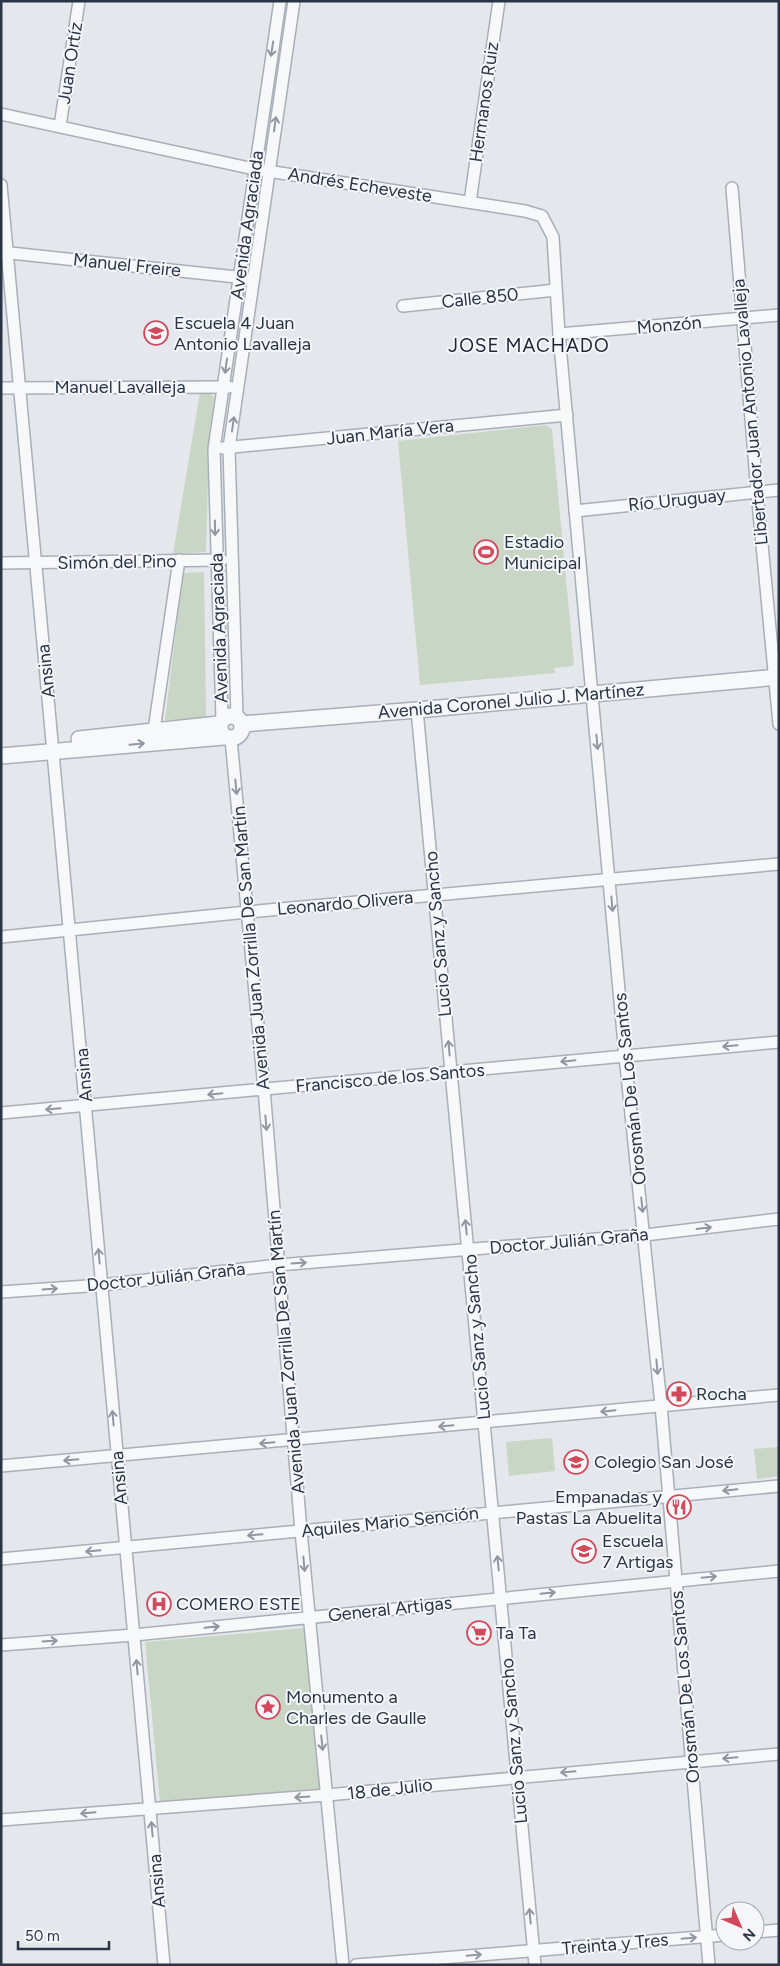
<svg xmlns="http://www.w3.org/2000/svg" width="780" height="1966" font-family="Figtree,sans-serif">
	<rect width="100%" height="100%" fill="#e4e7ec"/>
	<g fill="#c9d6c5">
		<polygon points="200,393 211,394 214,398 209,443 206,552 173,554"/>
		<polygon points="546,425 552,429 574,664 572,666 554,668 555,673 420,685 398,441"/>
		<polygon points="204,572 206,718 165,720 183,573"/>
		<polygon points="552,1438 555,1471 509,1476 506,1442"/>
		<polygon points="779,1447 779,1476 757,1479 754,1449"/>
		<polygon points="304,1628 321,1789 160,1802 145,1642"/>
	</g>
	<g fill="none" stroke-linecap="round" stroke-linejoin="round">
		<g stroke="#a9aeb7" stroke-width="14">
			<g id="minor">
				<polyline points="1,114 254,169 525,211 542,216 553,237 559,334 625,1056 661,1405 709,1965"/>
				<polyline points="60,126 79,1"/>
				<polyline points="1,185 164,1965"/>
				<polyline points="732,188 757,492 779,724"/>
				<polyline points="470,202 499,1"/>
				<polyline points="1,252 246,278"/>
				<polyline points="403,306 556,290"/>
				<polyline points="559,334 779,315"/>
				<polyline points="1,388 229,387"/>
				<polyline points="223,448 567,415"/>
				<polyline points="575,511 779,490"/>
				<polyline points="1,563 222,560"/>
				<polyline points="417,710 535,1965"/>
				<polyline points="237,717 229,448 294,1"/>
				<polyline points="222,719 214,449 280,1"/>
				<polyline points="154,730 179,560"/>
				<polyline points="231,739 264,1089 301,1531 343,1965"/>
				<polyline points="1,937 247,912 779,864"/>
				<polyline points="1,1113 779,1042"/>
				<polyline points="1,1292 102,1285 278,1265 645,1235 779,1219"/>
				<polyline points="1,1466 779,1395"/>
				<polyline points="1,1559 779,1486"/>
				<polyline points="1,1645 134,1635 779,1571"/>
				<polyline points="1,1820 327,1795 779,1754"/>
				<polyline points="755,1932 779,1930"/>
				<polyline points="356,1965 725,1935"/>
			</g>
		</g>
		<g stroke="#a9aeb7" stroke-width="18">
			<g id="tertiary">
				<circle cx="231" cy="727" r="11"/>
				<polyline points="242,724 417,710 779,677"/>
				<polyline points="79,739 219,724"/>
				<polyline points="1,756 224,737"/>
			</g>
		</g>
		<use href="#minor" stroke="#f7f8fa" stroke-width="11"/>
		<use href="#tertiary" stroke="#f7f8fa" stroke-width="15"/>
	</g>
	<defs><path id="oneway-shaft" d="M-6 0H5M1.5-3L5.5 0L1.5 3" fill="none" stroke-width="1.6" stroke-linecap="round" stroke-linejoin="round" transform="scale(1.25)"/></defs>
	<g stroke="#9196a0">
		<use href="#oneway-shaft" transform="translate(272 49) rotate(99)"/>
		<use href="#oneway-shaft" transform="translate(275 124) rotate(-82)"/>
		<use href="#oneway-shaft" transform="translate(226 366) rotate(98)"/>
		<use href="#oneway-shaft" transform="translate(233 424) rotate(-82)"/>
		<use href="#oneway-shaft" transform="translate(215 528) rotate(89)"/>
		<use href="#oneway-shaft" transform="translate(597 742) rotate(85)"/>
		<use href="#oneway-shaft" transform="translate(137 744) rotate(-5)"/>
		<use href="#oneway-shaft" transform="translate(236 787) rotate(85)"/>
		<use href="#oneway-shaft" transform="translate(612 904) rotate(85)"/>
		<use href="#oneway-shaft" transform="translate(730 1046) rotate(175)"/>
		<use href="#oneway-shaft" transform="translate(449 1048) rotate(-95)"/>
		<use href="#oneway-shaft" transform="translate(568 1061) rotate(174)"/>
		<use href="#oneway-shaft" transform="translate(215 1094) rotate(174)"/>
		<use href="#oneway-shaft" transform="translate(53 1109) rotate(175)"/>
		<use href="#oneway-shaft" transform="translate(266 1123) rotate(85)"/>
		<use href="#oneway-shaft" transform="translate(642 1205) rotate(84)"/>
		<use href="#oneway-shaft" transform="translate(466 1227) rotate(-96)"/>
		<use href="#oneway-shaft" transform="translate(704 1228) rotate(-7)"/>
		<use href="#oneway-shaft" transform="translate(99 1256) rotate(-95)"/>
		<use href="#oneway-shaft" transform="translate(299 1263) rotate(-4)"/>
		<use href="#oneway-shaft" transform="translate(50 1289) rotate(-4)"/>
		<use href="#oneway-shaft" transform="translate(657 1367) rotate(85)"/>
		<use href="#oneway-shaft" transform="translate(608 1411) rotate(174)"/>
		<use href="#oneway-shaft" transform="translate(113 1418) rotate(-95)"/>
		<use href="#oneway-shaft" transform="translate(446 1426) rotate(175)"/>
		<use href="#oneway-shaft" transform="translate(267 1443) rotate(175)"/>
		<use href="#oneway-shaft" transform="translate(71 1460) rotate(175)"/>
		<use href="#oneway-shaft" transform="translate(730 1490) rotate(174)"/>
		<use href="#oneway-shaft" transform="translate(255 1535) rotate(175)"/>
		<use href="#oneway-shaft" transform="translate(93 1551) rotate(175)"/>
		<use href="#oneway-shaft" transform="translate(498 1563) rotate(-96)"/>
		<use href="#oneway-shaft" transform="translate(304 1564) rotate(85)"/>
		<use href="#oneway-shaft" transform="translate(709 1577) rotate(-5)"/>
		<use href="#oneway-shaft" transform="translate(548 1593) rotate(-6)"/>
		<use href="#oneway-shaft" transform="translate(212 1627) rotate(-6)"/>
		<use href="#oneway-shaft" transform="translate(50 1641) rotate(-4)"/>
		<use href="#oneway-shaft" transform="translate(137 1667) rotate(-95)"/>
		<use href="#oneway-shaft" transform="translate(322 1743) rotate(84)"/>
		<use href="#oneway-shaft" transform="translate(730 1758) rotate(175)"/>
		<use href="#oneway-shaft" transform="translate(568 1772) rotate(175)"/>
		<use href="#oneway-shaft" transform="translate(302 1797) rotate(176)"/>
		<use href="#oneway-shaft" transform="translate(88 1813) rotate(175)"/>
		<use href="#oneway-shaft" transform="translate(152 1829) rotate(-95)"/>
		<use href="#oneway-shaft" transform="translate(530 1916) rotate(-95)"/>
		<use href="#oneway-shaft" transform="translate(689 1938) rotate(-5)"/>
		<use href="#oneway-shaft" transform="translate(474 1955) rotate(-5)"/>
	</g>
	<defs>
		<g id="school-ring" transform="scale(1.25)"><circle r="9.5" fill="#f4f6f9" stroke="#d1495b" stroke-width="1.5"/><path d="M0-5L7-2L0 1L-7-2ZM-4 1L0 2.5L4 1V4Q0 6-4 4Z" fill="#d1495b"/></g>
		<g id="stadium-ring" transform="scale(1.25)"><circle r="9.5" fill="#f4f6f9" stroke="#d1495b" stroke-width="1.5"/><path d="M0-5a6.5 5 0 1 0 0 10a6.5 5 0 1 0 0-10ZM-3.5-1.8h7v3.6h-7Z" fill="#d1495b"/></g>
		<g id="pharmacy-ring" transform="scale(1.25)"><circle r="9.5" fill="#f4f6f9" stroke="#d1495b" stroke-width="1.5"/><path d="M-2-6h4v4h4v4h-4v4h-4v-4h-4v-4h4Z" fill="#d1495b"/></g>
		<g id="restaurant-ring" transform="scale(1.25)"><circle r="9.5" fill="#f4f6f9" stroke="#d1495b" stroke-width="1.5"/><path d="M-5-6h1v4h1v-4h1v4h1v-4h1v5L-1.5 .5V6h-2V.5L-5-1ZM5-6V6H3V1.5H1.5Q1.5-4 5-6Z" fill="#d1495b"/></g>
		<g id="hospital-ring" transform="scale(1.25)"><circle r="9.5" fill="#f4f6f9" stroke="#d1495b" stroke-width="1.5"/><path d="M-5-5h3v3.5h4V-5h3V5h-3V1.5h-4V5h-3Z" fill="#d1495b"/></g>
		<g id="supermarket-ring" transform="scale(1.25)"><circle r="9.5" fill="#f4f6f9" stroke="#d1495b" stroke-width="1.5"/><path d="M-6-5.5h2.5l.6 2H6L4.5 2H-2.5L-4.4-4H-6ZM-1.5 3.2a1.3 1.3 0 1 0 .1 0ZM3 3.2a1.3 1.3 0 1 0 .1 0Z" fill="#d1495b"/></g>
		<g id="sight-ring" transform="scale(1.25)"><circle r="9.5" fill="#f4f6f9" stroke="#d1495b" stroke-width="1.5"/><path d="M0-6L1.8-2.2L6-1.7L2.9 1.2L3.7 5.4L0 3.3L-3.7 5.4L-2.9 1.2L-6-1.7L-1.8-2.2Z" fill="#d1495b"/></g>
	</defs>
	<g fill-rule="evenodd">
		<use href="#school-ring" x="156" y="333"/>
		<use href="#stadium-ring" x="486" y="552"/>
		<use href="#pharmacy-ring" x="679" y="1394"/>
		<use href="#school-ring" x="576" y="1462"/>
		<use href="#restaurant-ring" x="679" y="1507"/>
		<use href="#school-ring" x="584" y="1551"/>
		<use href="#hospital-ring" x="159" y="1604"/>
		<use href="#supermarket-ring" x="479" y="1633"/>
		<use href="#sight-ring" x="268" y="1707"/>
	</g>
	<g text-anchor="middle" stroke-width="4" stroke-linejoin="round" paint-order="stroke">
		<g font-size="18" fill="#2b3445" stroke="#f4f6f9">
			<text transform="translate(70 63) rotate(-81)" y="6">Juan Ortíz</text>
			<text transform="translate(484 102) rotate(-82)" y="6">Hermanos Ruiz</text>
			<text transform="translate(360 185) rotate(9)" y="6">Andrés Echeveste</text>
			<text transform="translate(247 225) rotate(-82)" y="6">Avenida Agraciada</text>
			<text transform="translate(127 265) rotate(6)" y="6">Manuel Freire</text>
			<text transform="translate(480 298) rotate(-6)" y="6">Calle 850</text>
			<text transform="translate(669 325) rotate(-5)" y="6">Monzón</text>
			<text x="120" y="393">Manuel Lavalleja</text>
			<text transform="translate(750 412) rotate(-95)" y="6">Libertador Juan Antonio Lavalleja</text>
			<text transform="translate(390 432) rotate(-6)" y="6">Juan María Vera</text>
			<text transform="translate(677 500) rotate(-6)" y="6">Río Uruguay</text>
			<text transform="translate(117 562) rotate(-1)" y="6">Simón del Pino</text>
			<text transform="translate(219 628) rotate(-92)" y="6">Avenida Agraciada</text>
			<text transform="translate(46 671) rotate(-96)" y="6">Ansina</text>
			<text transform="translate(511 701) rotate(-5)" y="6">Avenida Coronel Julio J. Martínez</text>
			<text transform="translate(345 903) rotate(-5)" y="6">Leonardo Olivera</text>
			<text transform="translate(438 934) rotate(-95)" y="6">Lucio Sanz y Sancho</text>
			<text transform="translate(251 948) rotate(-95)" y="6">Avenida Juan Zorrilla De San Martín</text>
			<text transform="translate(84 1075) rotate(-95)" y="6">Ansina</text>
			<text transform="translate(390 1078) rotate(-5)" y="6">Francisco de los Santos</text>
			<text transform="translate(630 1089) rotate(-96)" y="6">Orosmán De Los Santos</text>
			<text transform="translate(569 1241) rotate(-5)" y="6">Doctor Julián Graña</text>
			<text transform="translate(166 1277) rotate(-6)" y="6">Doctor Julián Graña</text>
			<text transform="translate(477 1337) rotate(-95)" y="6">Lucio Sanz y Sancho</text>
			<text transform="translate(286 1352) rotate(-95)" y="6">Avenida Juan Zorrilla De San Martín</text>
			<text transform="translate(119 1478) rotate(-95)" y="6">Ansina</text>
			<text transform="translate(390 1522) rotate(-6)" y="6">Aquiles Mario Sención</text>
			<text transform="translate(390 1609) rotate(-6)" y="6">General Artigas</text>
			<text transform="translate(685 1687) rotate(-95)" y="6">Orosmán De Los Santos</text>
			<text transform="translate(514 1741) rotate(-95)" y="6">Lucio Sanz y Sancho</text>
			<text transform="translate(390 1789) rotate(-6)" y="6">18 de Julio</text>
			<text transform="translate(157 1881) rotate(-95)" y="6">Ansina</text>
			<text transform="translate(615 1944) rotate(-5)" y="6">Treinta y Tres</text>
		</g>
		<g font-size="18" fill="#2b3445" stroke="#f4f6f9" text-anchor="start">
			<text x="174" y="329">Escuela 4 Juan<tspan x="174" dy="21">Antonio Lavalleja</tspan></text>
			<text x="504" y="548">Estadio<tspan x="504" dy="21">Municipal</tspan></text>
			<text x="696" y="1400">Rocha</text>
			<text x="594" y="1468">Colegio San José</text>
			<text x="662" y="1503" text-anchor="end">Empanadas y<tspan x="662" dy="21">Pastas La Abuelita</tspan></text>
			<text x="602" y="1547">Escuela<tspan x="602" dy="21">7 Artigas</tspan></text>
			<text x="176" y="1610">COMERO ESTE</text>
			<text x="496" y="1639">Ta Ta</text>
			<text x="286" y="1703">Monumento a<tspan x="286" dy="21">Charles de Gaulle</tspan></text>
		</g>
		<g font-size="19" letter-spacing="1" fill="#1d2536" stroke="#f4f6f9">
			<text x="529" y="352">JOSE MACHADO</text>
		</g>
	</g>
	<rect width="780" height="1966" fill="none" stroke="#2b3445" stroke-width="5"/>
	<g transform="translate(740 1926) rotate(135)"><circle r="24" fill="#f4f6f9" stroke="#a4a8b1"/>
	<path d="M0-4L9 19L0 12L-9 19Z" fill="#d1495b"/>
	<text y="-8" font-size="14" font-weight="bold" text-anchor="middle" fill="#2b3445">N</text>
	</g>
	<path d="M18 1941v8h91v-8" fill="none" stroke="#2b3445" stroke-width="2.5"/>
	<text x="25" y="1941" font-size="15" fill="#2b3445" stroke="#f4f6f9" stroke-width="4" paint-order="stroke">50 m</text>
</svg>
